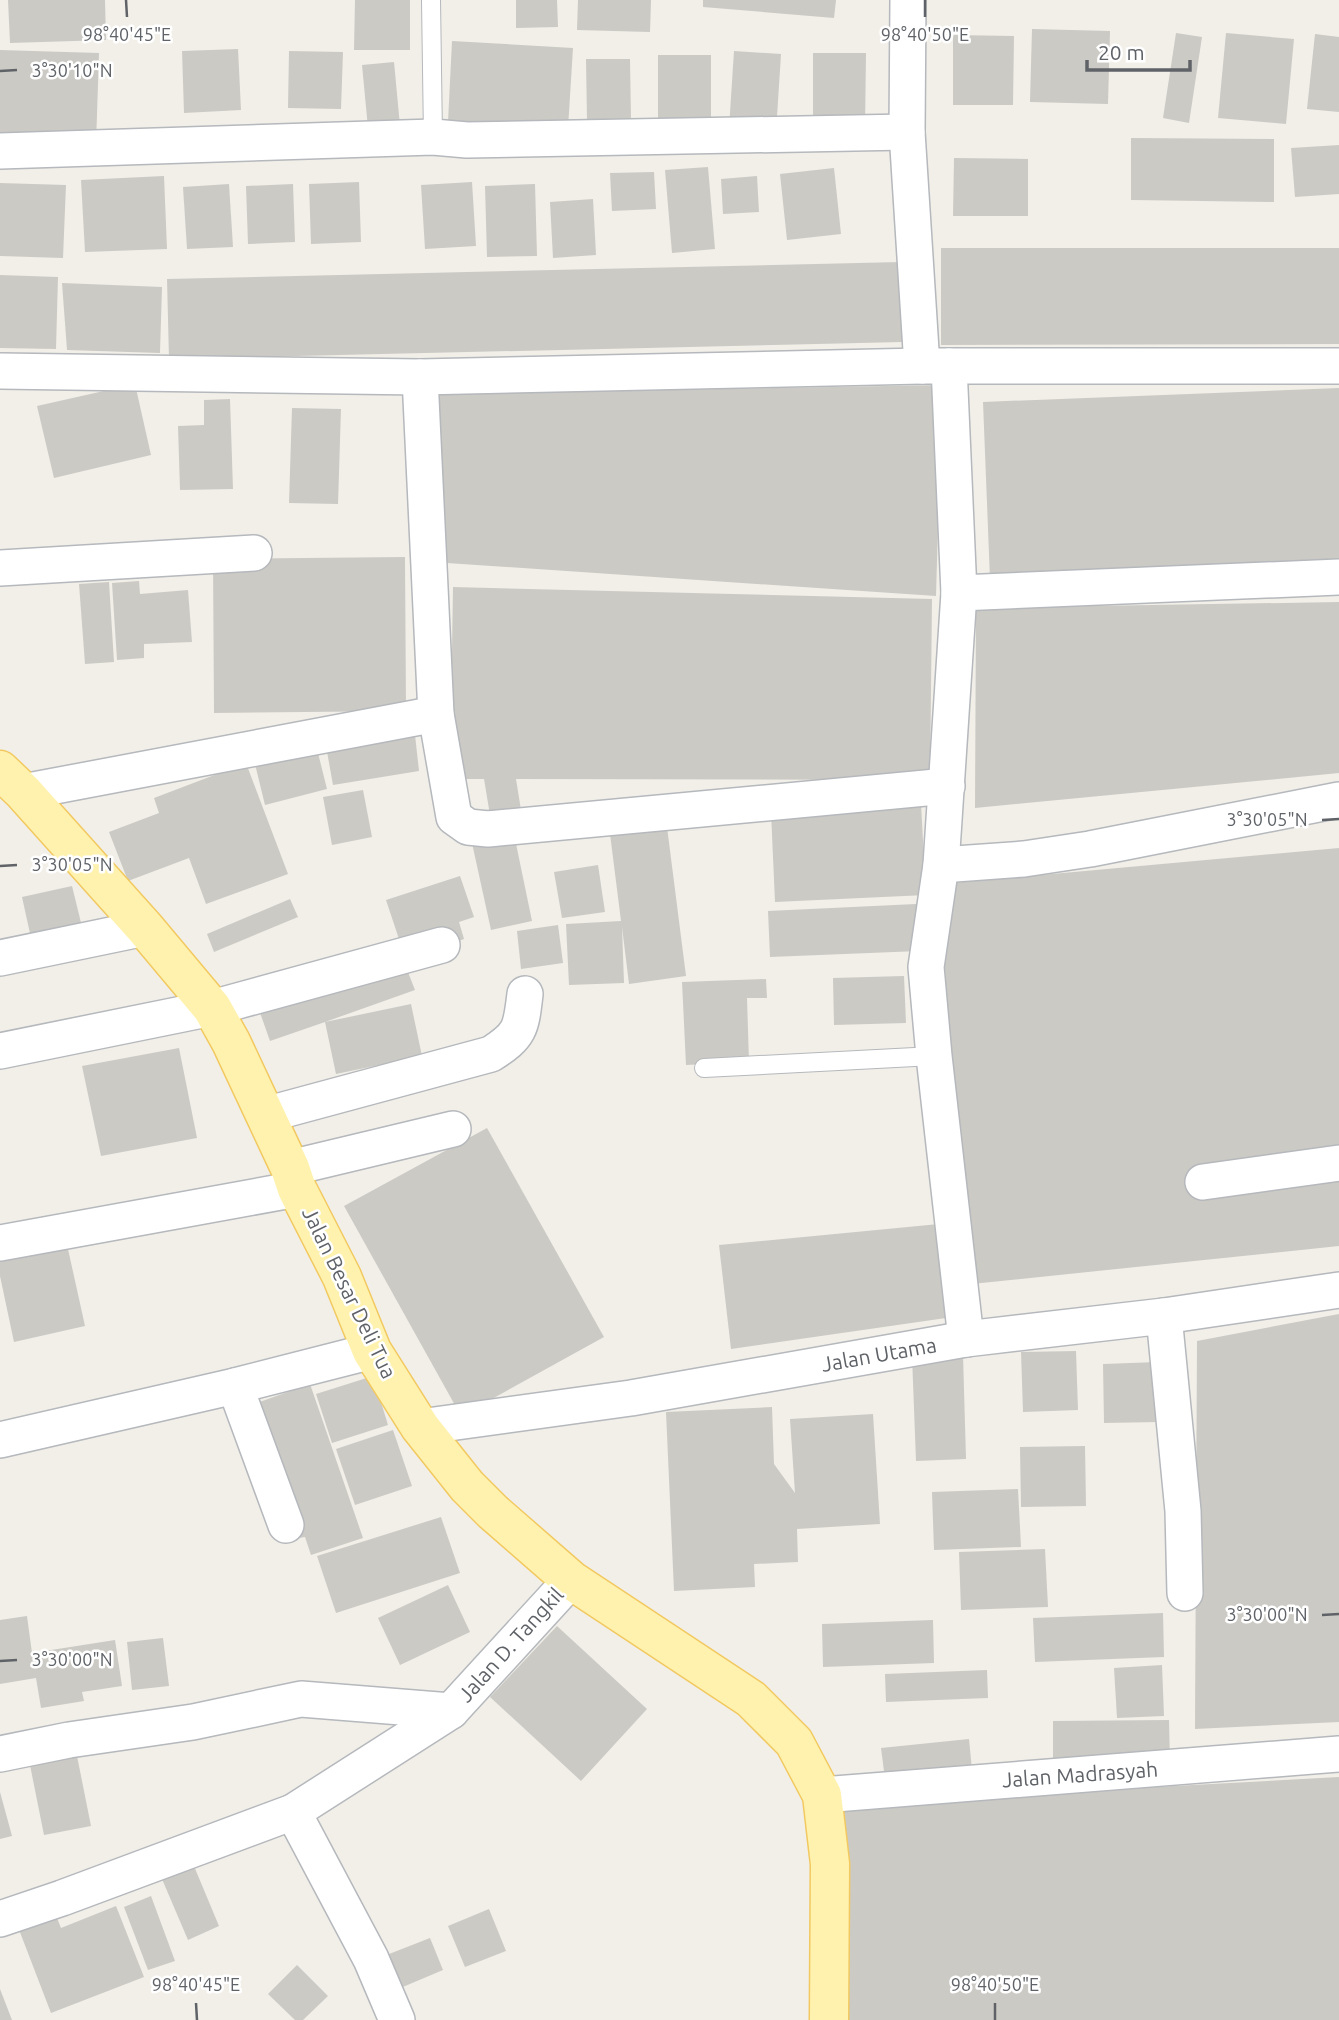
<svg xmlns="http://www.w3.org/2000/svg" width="1339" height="2020" font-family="Ubuntu,sans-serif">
	<rect width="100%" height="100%" fill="#f1efe8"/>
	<g fill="#cccac5">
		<polygon points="8,0 105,0 106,40 10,43"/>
		<polygon points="355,0 410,0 410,50 354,50"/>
		<polygon points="516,0 557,0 558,27 516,28"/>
		<polygon points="578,0 651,0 650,32 577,30"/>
		<polygon points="703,0 836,0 834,18 703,7"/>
		<polygon points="1032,29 1110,31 1108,104 1030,102"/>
		<polygon points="1176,33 1202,37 1189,123 1163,118"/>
		<polygon points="1226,33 1294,39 1286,124 1218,118"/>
		<polygon points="1315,34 1339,37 1339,112 1307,109"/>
		<polygon points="953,35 1014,36 1013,105 953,105"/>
		<polygon points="452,41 573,48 568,128 448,122"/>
		<polygon points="238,49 241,110 184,113 182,51"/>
		<polygon points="0,50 99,53 96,145 0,141"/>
		<polygon points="289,51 343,52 341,109 288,108"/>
		<polygon points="734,51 781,54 776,132 729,128"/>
		<polygon points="813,53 866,53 865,127 813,126"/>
		<polygon points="658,55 711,55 711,133 658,132"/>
		<polygon points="586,59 630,59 631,120 587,121"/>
		<polygon points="394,62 400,126 368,128 362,65"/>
		<polygon points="1131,138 1274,139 1274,202 1131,200"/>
		<polygon points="1339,145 1339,194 1295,197 1291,148"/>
		<polygon points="954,158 1028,159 1028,216 953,216"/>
		<polygon points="708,167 715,249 672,253 665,170"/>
		<polygon points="834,168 841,234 787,240 780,174"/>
		<polygon points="654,172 656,209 612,211 610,173"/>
		<polygon points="164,176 167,249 85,252 81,180"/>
		<polygon points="757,176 759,212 723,214 721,179"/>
		<polygon points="359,182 361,242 311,244 309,184"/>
		<polygon points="472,182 476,246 425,249 421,185"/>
		<polygon points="0,183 66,185 63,258 0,256"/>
		<polygon points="229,184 233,247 187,249 183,187"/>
		<polygon points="293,184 295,242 248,244 246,186"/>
		<polygon points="535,184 537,256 487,257 485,186"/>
		<polygon points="593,199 596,255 553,258 550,202"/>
		<polygon points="941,248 1339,248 1339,344 941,345"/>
		<polygon points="901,262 903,342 169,359 167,279"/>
		<polygon points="0,275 58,277 56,349 0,348"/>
		<polygon points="62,283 162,287 160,353 67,350"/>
		<polygon points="135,384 151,455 54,478 37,406"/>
		<polygon points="942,385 936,596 447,563 438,394"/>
		<polygon points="1339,388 1339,564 990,579 983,402"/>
		<polygon points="230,399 233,489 180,490 178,426 204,425 204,400"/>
		<polygon points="292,408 341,409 338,504 289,503"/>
		<polygon points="405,557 406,711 214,713 213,559"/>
		<polygon points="139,581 140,594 188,590 192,642 144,644 144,658 117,660 112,583"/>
		<polygon points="109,582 114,662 85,664 79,584"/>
		<polygon points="453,587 932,599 930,780 516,779 521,810 490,815 484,779 450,779"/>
		<polygon points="1339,602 1339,773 975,808 976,608"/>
		<polygon points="415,735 419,771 333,785 326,746"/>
		<polygon points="316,745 327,789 265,805 254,760"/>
		<polygon points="246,763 288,874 206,904 189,858 128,881 109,832 159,813 154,798"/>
		<polygon points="363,790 372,837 332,845 323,797"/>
		<polygon points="921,804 926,895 775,902 771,812"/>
		<polygon points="666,819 686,976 629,984 622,927 624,983 569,985 566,924 621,921 609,826"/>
		<polygon points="514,834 532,921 491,930 472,843"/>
		<polygon points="1339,848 1339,1246 962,1285 954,1218 942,884"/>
		<polygon points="598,865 605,912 562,918 554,872"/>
		<polygon points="460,876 474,917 459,922 464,939 446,945 400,942 386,900"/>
		<polygon points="72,886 84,935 33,947 22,897"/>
		<polygon points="290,899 298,917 214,952 207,934"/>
		<polygon points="916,904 919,951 770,957 768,911"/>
		<polygon points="558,925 563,963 521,969 517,931"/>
		<polygon points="402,957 415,990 325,1022 411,1004 422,1056 336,1074 325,1022 270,1041 258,1007"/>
		<polygon points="904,976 906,1023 834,1025 833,978"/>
		<polygon points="766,979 767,998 747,998 749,1062 686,1065 682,982"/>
		<polygon points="179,1048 197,1138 101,1156 82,1066"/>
		<polygon points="487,1128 604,1337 461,1416 344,1206"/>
		<polygon points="939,1224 946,1318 731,1349 719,1245"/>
		<polygon points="66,1240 85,1326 14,1342 0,1276 0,1254"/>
		<polygon points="1339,1314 1339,1722 1195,1729 1197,1341"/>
		<polygon points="1076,1351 1078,1410 1023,1412 1021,1352"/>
		<polygon points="963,1355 966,1459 916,1461 912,1356"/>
		<polygon points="1158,1362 1159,1422 1104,1423 1103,1364"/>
		<polygon points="373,1376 388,1425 332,1443 316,1394"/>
		<polygon points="310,1384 363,1538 311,1555 305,1537 299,1538 254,1404"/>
		<polygon points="772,1407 774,1464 795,1493 790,1419 873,1414 880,1524 797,1529 798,1562 754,1564 755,1587 674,1591 666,1412"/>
		<polygon points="393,1430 412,1486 355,1505 336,1449"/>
		<polygon points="1085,1446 1086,1506 1021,1507 1020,1447"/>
		<polygon points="1018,1489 1021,1547 934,1550 932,1492"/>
		<polygon points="441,1517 460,1573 336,1613 317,1556"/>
		<polygon points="1045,1549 1048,1607 961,1610 959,1552"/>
		<polygon points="448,1585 470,1632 400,1665 378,1618"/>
		<polygon points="1163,1613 1164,1657 1035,1662 1033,1618"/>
		<polygon points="27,1616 32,1653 115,1640 122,1686 82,1692 84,1701 41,1708 36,1678 0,1684 0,1620"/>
		<polygon points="933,1620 934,1663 823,1667 822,1624"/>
		<polygon points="557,1626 647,1709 581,1781 490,1697"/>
		<polygon points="163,1638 169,1686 132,1690 127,1642"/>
		<polygon points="1162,1665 1164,1716 1117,1718 1114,1668"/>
		<polygon points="987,1670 988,1698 886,1702 885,1674"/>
		<polygon points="1169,1720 1170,1764 1053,1764 1053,1721"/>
		<polygon points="969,1739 972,1770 885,1779 881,1748"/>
		<polygon points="75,1746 91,1826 44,1835 28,1755"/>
		<polygon points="1339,1777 1339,2020 847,2020 842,1804"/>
		<polygon points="0,1792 12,1836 0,1839"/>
		<polygon points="191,1859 219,1926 188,1940 159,1872"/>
		<polygon points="151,1896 175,1961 148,1970 124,1907"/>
		<polygon points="116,1906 144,1977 51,2013 18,1927 55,1913 61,1928"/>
		<polygon points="489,1909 506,1951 465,1967 448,1926"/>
		<polygon points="430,1938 443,1970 398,1989 384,1956"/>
		<polygon points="297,1965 328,1996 303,2020 295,2020 268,1994"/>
		<polygon points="0,1989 12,2020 0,2020"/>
	</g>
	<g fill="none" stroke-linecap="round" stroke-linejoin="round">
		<g stroke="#b5b8bc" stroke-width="20">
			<g id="service">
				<polyline points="431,0 433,137"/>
				<polyline points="704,1068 934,1056"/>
			</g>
		</g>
		<g stroke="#b5b8bc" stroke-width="38">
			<g id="minor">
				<polyline points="908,0 907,132 922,366"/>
				<polyline points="0,151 433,137 467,140 907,132"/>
				<polyline points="949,366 959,593 941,865 926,967 934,1056 966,1339"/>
				<polyline points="0,371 420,377 922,366 1339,366"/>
				<polyline points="420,377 436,714 454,817 468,827 488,829 947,786"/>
				<polyline points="0,568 254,553"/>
				<polyline points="959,593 1339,577"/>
				<polyline points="23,792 436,714"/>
				<polyline points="941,865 1024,859 1090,849 1339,800"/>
				<polyline points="0,958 145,928"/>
				<polyline points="0,1051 212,1008 442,945"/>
				<path d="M265,1115L491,1054C521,1035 521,1028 525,994"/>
				<polyline points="290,1168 453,1129"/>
				<polyline points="1203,1182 1339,1163"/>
				<polyline points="0,1243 297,1189"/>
				<polyline points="1164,1316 1183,1511 1185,1593"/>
				<polyline points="235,1386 286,1525"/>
				<polyline points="420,1427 631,1398 966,1339 1164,1316 1339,1290"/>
				<polyline points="0,1440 235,1386 372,1351"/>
				<polyline points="0,1754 69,1740 193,1722 301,1699 451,1711"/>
				<polyline points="822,1795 1339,1754"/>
				<polyline points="293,1812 371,1959 397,2020"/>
				<polyline points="0,1919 62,1898 293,1812 451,1711 571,1580"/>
			</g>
		</g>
		<g stroke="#f2c960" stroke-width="41">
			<polyline id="primary" points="0,770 23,792 145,928 212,1008 231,1042 290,1168 297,1189 342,1277 372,1351 420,1427 467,1486 493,1512 571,1580 751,1699 794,1742 822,1795 830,1864 829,2020"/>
		</g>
		<use href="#service" stroke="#fff" stroke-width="18"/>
		<use href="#minor" stroke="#fff" stroke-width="35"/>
		<use href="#primary" stroke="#fff2af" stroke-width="38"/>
	</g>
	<path fill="none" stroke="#5f6368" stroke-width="2.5" d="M126,0L127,17M925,0V17M0,71L17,70M1322,820L1339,819M0,866L17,865M1322,1615L1339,1614M0,1661L17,1660M196,2003L197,2020M995,2003V2020"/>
	<g text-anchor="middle" stroke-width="5" stroke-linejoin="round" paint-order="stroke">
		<g font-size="21" fill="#5f6368" stroke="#fff">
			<text transform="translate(349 1293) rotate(64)" y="7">Jalan Besar Deli Tua</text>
			<text transform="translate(879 1355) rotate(-10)" y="7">Jalan Utama</text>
			<text transform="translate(511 1645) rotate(-48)" y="7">Jalan D. Tangkil</text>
			<text transform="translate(1080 1775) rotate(-4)" y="7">Jalan Madrasyah</text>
		</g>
	</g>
	<g font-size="18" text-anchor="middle" fill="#5f6368" stroke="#fff" stroke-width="5" stroke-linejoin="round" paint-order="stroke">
		<text x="127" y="41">98°40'45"E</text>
		<text x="925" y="41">98°40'50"E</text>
		<text x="72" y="77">3°30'10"N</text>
		<text x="1267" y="826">3°30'05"N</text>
		<text x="72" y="871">3°30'05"N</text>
		<text x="1267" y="1621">3°30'00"N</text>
		<text x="72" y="1666">3°30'00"N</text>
		<text x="196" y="1991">98°40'45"E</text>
		<text x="995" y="1991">98°40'50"E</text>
	</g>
	<path d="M1087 60v10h103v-10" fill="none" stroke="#5f6368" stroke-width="3.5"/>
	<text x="1098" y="60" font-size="21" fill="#5f6368" stroke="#ffffff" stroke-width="5" paint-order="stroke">20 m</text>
</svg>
